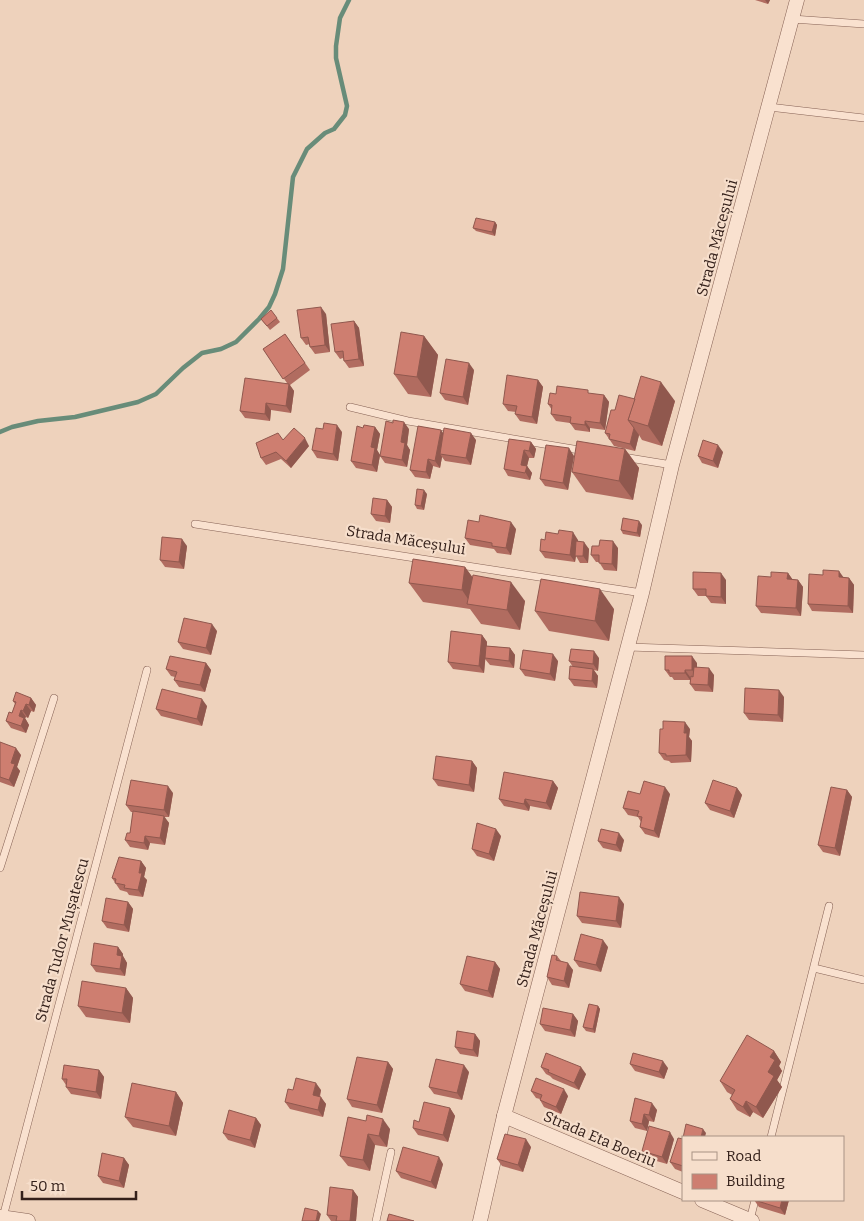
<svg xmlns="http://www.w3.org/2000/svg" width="864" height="1221" font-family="Bitter,serif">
	<rect width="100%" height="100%" fill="#eed2bc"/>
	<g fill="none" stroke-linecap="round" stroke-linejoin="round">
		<polyline stroke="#688c79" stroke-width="4.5" points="0,432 12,427 38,421 75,417 138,402 156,394 183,368 202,353 221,349 236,342 259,319 269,307 275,294 283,269 293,177 307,149 325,133 334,129 345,115 347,106 336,58 336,46 340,18 349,0"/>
		<g stroke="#866255" stroke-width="8">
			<g id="service">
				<polyline points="792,19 864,24"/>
				<polyline points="769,107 864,118"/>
				<polyline points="350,407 408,421 585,451"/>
				<polyline points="623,457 672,465"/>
				<polyline points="195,524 642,593"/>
				<polyline points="628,647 864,655"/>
				<polyline points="0,868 54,698"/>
				<polyline points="814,968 864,980"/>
				<polyline points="771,1137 829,906"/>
				<polyline points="3,1217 147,670"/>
				<polyline points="750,1220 755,1200"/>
				<polyline points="376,1221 391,1152"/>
			</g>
		</g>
		<g stroke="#866255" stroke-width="15">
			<g id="minor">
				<polyline points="504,1116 683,1192"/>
				<polyline points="702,1200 752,1221"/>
				<polyline points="0,1217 28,1221"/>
				<polyline points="480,1221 504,1116 642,593 672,465 797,0"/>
			</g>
		</g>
		<use href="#service" stroke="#f9e1cf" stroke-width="7"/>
		<use href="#minor" stroke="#f9e1cf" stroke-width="14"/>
	</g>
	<g fill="#b16c60">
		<polygon points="755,0 770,0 768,4"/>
		<polygon points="495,222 497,225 495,236 476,231 473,228"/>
		<polygon points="326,314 330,352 315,354 310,347 310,344 306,345 301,338"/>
		<polygon points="277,318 280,322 270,330 261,319"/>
		<polygon points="354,321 359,328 364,366 349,368 344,361 343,358 340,359 335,352"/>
		<polygon points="285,334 310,370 290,385 294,391 291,413 271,410 270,421 245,418 240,411 287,383 263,349"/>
		<polygon points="424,336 438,355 431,397 408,394 394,374"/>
		<polygon points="474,370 468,405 445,400 440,393"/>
		<polygon points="538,380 543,387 537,424 520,421 515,414 516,412 508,411 503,404"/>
		<polygon points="556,394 591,394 604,395 609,402 605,430 590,428 590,432 575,430 570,423 556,421 551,414 552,410 548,404"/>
		<polygon points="635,399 675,401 662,446 642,440 639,435 635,451 614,446 605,433 615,410"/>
		<polygon points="375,427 380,434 377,450 380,455 377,472 356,468 351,461 363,428"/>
		<polygon points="409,429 407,445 410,450 407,467 385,463 380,456"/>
		<polygon points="342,432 338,461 317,458 312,450"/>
		<polygon points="443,433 476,440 471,465 445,461 442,457 440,468 433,466 430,479 415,477 410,470"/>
		<polygon points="283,440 309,446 291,468 281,459 266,465 261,458"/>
		<polygon points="531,442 536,449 534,458 529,458 527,466 532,473 530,480 508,476 504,469"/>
		<polygon points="625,449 639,468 633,500 586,492 572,472"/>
		<polygon points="723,452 718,468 702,463 698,456"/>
		<polygon points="574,456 568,490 545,486 540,479"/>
		<polygon points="427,494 424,510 417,509 415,505"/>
		<polygon points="387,500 392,507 390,523 376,521 371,514"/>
		<polygon points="642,525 640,537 623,534 621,530"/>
		<polygon points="516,529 511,555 497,553 494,549 470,545 465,538"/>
		<polygon points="545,540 578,540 578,541 589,549 588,563 580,563 576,556 575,562 545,558 540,551"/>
		<polygon points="187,546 184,569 165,567 160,560"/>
		<polygon points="618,548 617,571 604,570 599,562 596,562 591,555"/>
		<polygon points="465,567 472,577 525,601 520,630 481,624 470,609 423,602 409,583"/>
		<polygon points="788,573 792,579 798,580 803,587 801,616 761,613 756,606 771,577"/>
		<polygon points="844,577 849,578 854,585 853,613 812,611 808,604"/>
		<polygon points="726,580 726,604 711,603 706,596 698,596 693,589"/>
		<polygon points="614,609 609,641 549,631 535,611"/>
		<polygon points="217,631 211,655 183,649 178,642"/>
		<polygon points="482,635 487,642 487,646 510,648 515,655 514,668 490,665 485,659 484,673 453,669 448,662"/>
		<polygon points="599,658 598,671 594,670 598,676 597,688 574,686 569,679 573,667 569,661"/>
		<polygon points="558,661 555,681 525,676 520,669"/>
		<polygon points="206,663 211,670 205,692 179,687 174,680 175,677 171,676 166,669"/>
		<polygon points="697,663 697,668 714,675 713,692 695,691 690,684 690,680 674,680 672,677 670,677 665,670"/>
		<polygon points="784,697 783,722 749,720 744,713"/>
		<polygon points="31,698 36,705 34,712 31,711 28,718 26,717 25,718 29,725 26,733 11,728 6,721 12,713 15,704 13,701"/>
		<polygon points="207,706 202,726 161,716 156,709"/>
		<polygon points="690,729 689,737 692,741 691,762 671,763 669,761 664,760 659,753"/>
		<polygon points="0,742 21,755 17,767 20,771 14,787 0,782"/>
		<polygon points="472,761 477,768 474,792 438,786 433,779"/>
		<polygon points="553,781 558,788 551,810 530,806 529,811 504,806 499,799"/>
		<polygon points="737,788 742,795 734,818 710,810 705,803"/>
		<polygon points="847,790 852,797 840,856 823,852 818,845"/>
		<polygon points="173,793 169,817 164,817 169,823 165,845 150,843 148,850 130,847 125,840 130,833 133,812 131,812 126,805"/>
		<polygon points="640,794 670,794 659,838 645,834 640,827 641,822 638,817 628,815 623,808"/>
		<polygon points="501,836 494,861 477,856 472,849"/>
		<polygon points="624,840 621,852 603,848 598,841"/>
		<polygon points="141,861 146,868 144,877 147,880 143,897 129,895 127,892 120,890 112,878"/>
		<polygon points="128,902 133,909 129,932 107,928 102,921"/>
		<polygon points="624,904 621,928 582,923 577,916"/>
		<polygon points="118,947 123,954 123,956 127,963 125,976 96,972 91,965"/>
		<polygon points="608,947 601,972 579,967 574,960"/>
		<polygon points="557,956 561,961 573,970 569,988 552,985 547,977"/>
		<polygon points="495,962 500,969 493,998 465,991 460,984"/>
		<polygon points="126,988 133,998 130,1023 86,1017 78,1006"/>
		<polygon points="598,1006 600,1009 595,1033 586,1031 583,1027"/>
		<polygon points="573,1014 578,1021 575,1037 545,1031 540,1024"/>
		<polygon points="475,1034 480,1041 478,1057 460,1054 455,1047"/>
		<polygon points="774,1051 781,1062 779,1066 782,1071 777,1080 782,1087 763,1118 753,1112 750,1117 737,1110 730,1099 732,1095 727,1092 720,1081"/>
		<polygon points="388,1062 393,1069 382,1113 352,1107 347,1099"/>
		<polygon points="630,1064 668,1068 664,1079 635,1071"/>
		<polygon points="541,1067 586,1074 579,1090 553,1079 550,1076 546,1074"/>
		<polygon points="99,1070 104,1077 101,1099 71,1094 66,1087 66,1085 62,1079"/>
		<polygon points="469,1072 462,1100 434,1094 429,1087"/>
		<polygon points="293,1090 321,1090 320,1097 326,1104 323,1117 290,1109 285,1102"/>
		<polygon points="531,1091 568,1096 561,1114 544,1107 540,1100 540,1099 536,1098"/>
		<polygon points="176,1092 183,1103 176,1136 133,1127 125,1117"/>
		<polygon points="635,1098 657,1110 654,1122 649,1121 647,1131 635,1128 630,1121"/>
		<polygon points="450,1108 455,1116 448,1142 418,1135 413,1128 419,1122"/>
		<polygon points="348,1117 390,1129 387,1147 375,1145 370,1171 348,1166 340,1156"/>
		<polygon points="256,1118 261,1125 255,1148 228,1140 223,1133"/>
		<polygon points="674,1139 667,1164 646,1158 642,1151"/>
		<polygon points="683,1139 683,1172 675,1169 670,1162"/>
		<polygon points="531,1147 523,1172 502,1166 497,1159"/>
		<polygon points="124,1158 129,1165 124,1188 103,1183 98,1176"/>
		<polygon points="443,1164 436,1189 401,1178 396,1171"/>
		<polygon points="353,1190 358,1197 356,1221 331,1221 327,1215"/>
		<polygon points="754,1200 789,1200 785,1215 759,1207"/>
	</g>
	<g fill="#90584e">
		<polygon points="765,0 770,0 768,4"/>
		<polygon points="495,222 497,225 495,236 492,232"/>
		<polygon points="321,307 326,314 330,352 325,345"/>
		<polygon points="354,321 359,328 364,366 359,359"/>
		<polygon points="424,336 438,355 431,397 417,377"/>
		<polygon points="469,363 474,370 468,405 463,397"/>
		<polygon points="538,380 543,387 537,424 532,417"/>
		<polygon points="661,382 675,401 662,446 648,426"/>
		<polygon points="289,384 294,391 291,413 286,406"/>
		<polygon points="604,395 609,402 605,430 600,423"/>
		<polygon points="266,403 271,410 270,421 265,414"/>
		<polygon points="585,421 590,428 590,432 585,425"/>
		<polygon points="404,422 409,429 407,445 410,450 407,467 402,460 401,442"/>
		<polygon points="337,425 342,432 338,461 333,454"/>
		<polygon points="375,427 380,434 377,450 380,455 377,472 372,465 371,447"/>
		<polygon points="634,428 639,435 635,451 630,444"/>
		<polygon points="441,430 446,437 440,454 442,457 440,468 435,461"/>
		<polygon points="471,433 476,440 471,465 466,458"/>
		<polygon points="305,438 309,446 291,468 286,461"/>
		<polygon points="531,442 536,449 534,458 529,451"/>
		<polygon points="718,445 723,452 718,468 713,461"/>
		<polygon points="569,448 574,456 568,490 563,483"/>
		<polygon points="625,449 639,468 633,500 619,481"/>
		<polygon points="524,450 529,458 527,466 532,473 530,480 521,465"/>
		<polygon points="428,459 433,466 430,479 426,472"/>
		<polygon points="424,490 427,494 424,510 421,506"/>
		<polygon points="387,500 392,507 390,523 385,516"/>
		<polygon points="639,521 642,525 640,537 637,533"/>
		<polygon points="511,522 516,529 511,555 506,548"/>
		<polygon points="573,532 578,540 575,562 570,555"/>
		<polygon points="182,539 187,546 184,569 179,562"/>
		<polygon points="613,541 618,548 617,571 612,564"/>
		<polygon points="584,542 589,549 588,563 583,556"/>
		<polygon points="465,567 479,586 472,605 462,590"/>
		<polygon points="839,571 844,578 839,577"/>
		<polygon points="721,573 726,580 726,604 721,597"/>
		<polygon points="788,573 793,580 787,579"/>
		<polygon points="849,578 854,585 853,613 848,606"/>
		<polygon points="798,580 803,587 801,616 796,608"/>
		<polygon points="511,582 525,601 520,630 507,610"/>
		<polygon points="600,589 614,609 609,641 595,621"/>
		<polygon points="212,624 217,631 211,655 206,648"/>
		<polygon points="482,635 487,642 484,673 479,666"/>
		<polygon points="510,648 515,655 514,668 509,661"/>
		<polygon points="594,651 599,658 598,671 593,664"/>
		<polygon points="553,654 558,661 555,681 550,674"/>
		<polygon points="692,656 697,663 697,677 692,670"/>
		<polygon points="206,663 211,670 205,692 200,685"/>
		<polygon points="709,668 714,675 713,692 708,685"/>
		<polygon points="593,669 598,676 597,688 592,681"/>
		<polygon points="685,670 690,677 690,680 685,673"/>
		<polygon points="779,690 784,697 783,722 778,715"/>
		<polygon points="31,698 36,705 34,712 29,705"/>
		<polygon points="202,699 207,706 202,726 197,719"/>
		<polygon points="26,704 31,711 28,718 23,711"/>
		<polygon points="21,710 26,717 25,718 29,725 26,733 21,726 19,716"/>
		<polygon points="685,722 690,729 689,737 692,741 691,762 686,755 684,733"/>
		<polygon points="16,748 21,755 17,767 20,771 14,787 9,780 11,763"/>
		<polygon points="472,761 477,768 474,792 469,785"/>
		<polygon points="553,781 558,788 551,810 546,803"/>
		<polygon points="168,786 173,793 169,817 164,810"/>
		<polygon points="665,787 670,794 659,838 654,831"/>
		<polygon points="737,788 742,795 734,818 730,811"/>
		<polygon points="847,790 852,797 840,856 835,848"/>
		<polygon points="525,799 530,806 529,811 524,804"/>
		<polygon points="164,816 169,823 165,845 160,838"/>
		<polygon points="496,829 501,836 494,861 489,854"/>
		<polygon points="619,833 624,840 621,852 616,845"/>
		<polygon points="145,836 150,843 148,850 144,843"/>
		<polygon points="141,861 146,868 144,877 147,880 143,897 138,890 139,873"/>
		<polygon points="619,897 624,904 621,928 616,921"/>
		<polygon points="128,902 133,909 129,932 124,925"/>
		<polygon points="603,940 608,947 601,972 596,965"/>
		<polygon points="118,947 123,954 123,956 127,963 125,976 120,969 117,955"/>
		<polygon points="495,962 500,969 493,998 488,991"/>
		<polygon points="568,963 573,970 569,988 564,981"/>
		<polygon points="126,988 133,998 130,1023 122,1013"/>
		<polygon points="598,1006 600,1009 595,1033 593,1029"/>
		<polygon points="573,1014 578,1021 575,1037 570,1030"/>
		<polygon points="475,1034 480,1041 478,1057 473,1050"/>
		<polygon points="774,1051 781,1062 779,1066 782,1071 777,1080 782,1087 763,1118 756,1107 768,1072 770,1057"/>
		<polygon points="663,1061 668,1068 664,1079 659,1072"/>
		<polygon points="388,1062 393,1069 382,1113 377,1105"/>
		<polygon points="464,1065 469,1072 462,1100 457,1093"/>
		<polygon points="581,1067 586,1074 579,1090 574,1083"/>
		<polygon points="99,1070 104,1077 101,1099 96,1092"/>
		<polygon points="316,1083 321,1090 318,1102 313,1095"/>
		<polygon points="564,1089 568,1096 561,1114 556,1107"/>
		<polygon points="176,1092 183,1103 176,1136 169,1126"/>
		<polygon points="321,1097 326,1104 323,1117 318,1110"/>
		<polygon points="746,1101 753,1112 750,1117 743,1107"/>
		<polygon points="652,1103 657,1110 654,1122 649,1115"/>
		<polygon points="450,1108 455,1116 448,1142 443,1135"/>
		<polygon points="644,1114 649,1121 647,1131 642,1124"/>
		<polygon points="256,1118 261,1125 255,1148 250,1140"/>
		<polygon points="383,1119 390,1129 387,1147 379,1136"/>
		<polygon points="703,1129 706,1133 705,1137 701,1137"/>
		<polygon points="670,1132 674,1139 667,1164 662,1157"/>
		<polygon points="368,1134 375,1145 370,1171 363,1160"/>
		<polygon points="526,1139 531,1147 523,1172 518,1165"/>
		<polygon points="439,1157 443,1164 436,1189 431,1182"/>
		<polygon points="124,1158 129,1165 124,1188 119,1181"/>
		<polygon points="353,1190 358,1197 356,1221 350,1221"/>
		<polygon points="782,1200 789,1200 785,1215 780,1208"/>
		<polygon points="318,1211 321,1214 319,1221 316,1221"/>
	</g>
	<g fill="#ce7e70" stroke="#90584e">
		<polygon points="476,218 495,222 492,232 473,228"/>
		<polygon points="321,307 325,345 310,347 308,337 301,338 297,310"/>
		<polygon points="271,310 277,318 267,326 261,319"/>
		<polygon points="354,321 359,359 344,361 343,351 335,352 331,324"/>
		<polygon points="401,332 424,336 417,377 394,374"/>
		<polygon points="285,334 305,363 283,379 263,349"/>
		<polygon points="446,359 469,363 463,397 440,393"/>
		<polygon points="507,375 538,380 532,417 515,414 517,406 503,404"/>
		<polygon points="641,376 661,382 648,426 628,420"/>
		<polygon points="245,378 289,384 286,406 266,403 265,414 240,411"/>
		<polygon points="557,386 588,390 588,393 604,395 600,423 585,421 585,425 570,423 571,417 551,414 552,405 548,404 550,393 556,394"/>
		<polygon points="619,395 635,399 628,420 634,428 630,444 609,439 610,434 605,433 611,410 615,410"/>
		<polygon points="393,420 404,422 401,442 405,443 402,460 380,456 386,421 393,423"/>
		<polygon points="324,423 337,425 333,454 312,450 316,428 323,429"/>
		<polygon points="364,425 375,427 371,447 375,448 372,465 351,461 357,426 363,428"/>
		<polygon points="418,426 441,430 435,461 428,459 426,472 410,470"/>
		<polygon points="294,428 305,438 286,461 276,452 261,458 256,443 278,433 283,440"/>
		<polygon points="444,428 471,433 466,458 440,454"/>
		<polygon points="509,439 531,442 529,451 524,450 521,465 527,466 525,473 504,469"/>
		<polygon points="703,440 718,445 713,461 698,456"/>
		<polygon points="577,441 625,449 619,481 572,472"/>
		<polygon points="546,445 569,448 563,483 540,479"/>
		<polygon points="417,489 424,490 421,506 415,505"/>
		<polygon points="373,498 387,500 385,516 371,514"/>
		<polygon points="480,515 511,522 506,548 492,546 492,543 465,538 468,520 479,522"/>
		<polygon points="623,518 639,521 637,533 621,530"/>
		<polygon points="559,530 573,532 570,555 540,551 541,539 545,540 546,532 558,534"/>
		<polygon points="162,537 182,539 179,562 160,560"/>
		<polygon points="600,540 613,541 612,564 599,563 599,555 591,555 592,546 599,546"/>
		<polygon points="576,541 584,542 583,556 575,556"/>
		<polygon points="413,559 465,567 462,590 409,583"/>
		<polygon points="823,570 839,571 839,577 849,578 848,606 808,604 809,574 823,575"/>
		<polygon points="693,572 721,573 721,597 706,596 706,589 693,589"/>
		<polygon points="771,572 788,573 787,579 798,580 796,608 756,606 758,576 771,577"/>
		<polygon points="473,575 511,582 507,610 467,604"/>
		<polygon points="541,579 600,589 595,621 535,611"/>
		<polygon points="184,618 212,624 206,648 178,642"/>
		<polygon points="451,631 482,635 479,666 448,662"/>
		<polygon points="486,646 510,648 509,661 485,658"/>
		<polygon points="571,649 594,651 593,664 569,661"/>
		<polygon points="523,650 553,654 550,674 520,669"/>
		<polygon points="170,656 206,663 200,685 174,680 177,672 166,669"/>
		<polygon points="665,656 692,656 692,670 685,670 685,673 669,673 669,670 665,670"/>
		<polygon points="570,666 593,669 592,681 569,679"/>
		<polygon points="694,667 709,668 708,685 690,684 691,676 693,677"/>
		<polygon points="745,688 779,690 778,715 744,713"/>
		<polygon points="162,689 202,699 197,719 156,709"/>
		<polygon points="16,692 31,698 29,705 26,704 23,711 21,710 19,716 24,718 21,726 6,721 9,712 12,713 16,702 13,701"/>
		<polygon points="663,721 685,722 684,733 687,733 686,755 666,756 666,754 659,753 660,729 663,729"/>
		<polygon points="0,742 16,748 11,763 15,764 9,780 0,777"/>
		<polygon points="436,756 472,761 469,785 433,779"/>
		<polygon points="504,772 553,781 546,803 525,799 524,804 499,799"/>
		<polygon points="131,780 168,786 164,810 126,805"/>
		<polygon points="713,780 737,788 730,811 705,803"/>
		<polygon points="644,781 665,787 654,831 640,827 642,817 637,816 639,811 623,808 628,791 640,794"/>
		<polygon points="831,787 847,790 835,848 818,845"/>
		<polygon points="133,811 164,816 160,838 145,836 144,843 125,840 127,833 130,833"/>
		<polygon points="477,823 496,829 489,854 472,849"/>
		<polygon points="601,829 619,833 616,845 598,841"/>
		<polygon points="119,857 141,861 139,873 142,873 138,890 124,888 125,885 115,883 116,879 112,878"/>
		<polygon points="580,892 619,897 616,921 577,916"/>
		<polygon points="106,898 128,902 124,925 102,921"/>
		<polygon points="581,934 603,940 596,965 574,960"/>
		<polygon points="94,943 118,947 117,955 122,956 120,969 91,965"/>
		<polygon points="552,955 557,956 556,960 568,963 564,981 547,977"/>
		<polygon points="467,956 495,962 488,991 460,984"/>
		<polygon points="82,981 126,988 122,1013 78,1006"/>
		<polygon points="589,1004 598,1006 593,1029 583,1027"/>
		<polygon points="543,1008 573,1014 570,1030 540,1024"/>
		<polygon points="457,1031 475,1034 473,1050 455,1047"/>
		<polygon points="747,1035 774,1051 770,1057 775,1060 768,1072 774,1076 756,1107 746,1101 743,1107 730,1099 735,1090 720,1081"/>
		<polygon points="546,1053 581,1067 574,1083 548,1072 549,1070 541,1067"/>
		<polygon points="633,1053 663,1061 659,1072 630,1064"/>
		<polygon points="357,1057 388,1062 377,1105 347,1099"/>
		<polygon points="436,1059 464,1065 457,1093 429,1087"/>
		<polygon points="64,1065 99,1070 96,1092 66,1087 67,1079 62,1079"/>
		<polygon points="296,1078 316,1083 313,1095 321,1097 318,1110 285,1102 288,1089 293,1090"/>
		<polygon points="536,1078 564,1089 556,1107 540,1100 542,1095 531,1091"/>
		<polygon points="132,1083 176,1092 169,1126 125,1117"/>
		<polygon points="635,1098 652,1103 649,1115 644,1114 642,1124 630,1121"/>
		<polygon points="424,1102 450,1108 443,1135 413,1128 414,1120 419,1122"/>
		<polygon points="229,1110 256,1118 250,1140 223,1133"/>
		<polygon points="367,1115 383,1119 379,1136 368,1134 363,1160 340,1156 348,1117 366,1121"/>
		<polygon points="686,1124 703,1129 701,1137 683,1137 683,1138"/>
		<polygon points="649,1126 670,1132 662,1157 642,1151"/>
		<polygon points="505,1134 526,1139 518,1165 497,1159"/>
		<polygon points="678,1138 683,1139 683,1166 670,1162"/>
		<polygon points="403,1147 439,1157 431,1182 396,1171"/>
		<polygon points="102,1153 124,1158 119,1181 98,1176"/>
		<polygon points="330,1187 353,1190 350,1221 336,1221 337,1216 327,1215"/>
		<polygon points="754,1200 782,1200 780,1208"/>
		<polygon points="305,1208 318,1211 316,1221 302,1221"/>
		<polygon points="389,1214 414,1221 387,1221"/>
	</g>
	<g text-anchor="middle" stroke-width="4.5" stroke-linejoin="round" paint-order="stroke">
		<g font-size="15" fill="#34201a" stroke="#f6decb">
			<text transform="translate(717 238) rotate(-75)" y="5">Strada Măceșului</text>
			<text transform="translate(406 540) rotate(9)" y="5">Strada Măceșului</text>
			<text transform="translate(537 929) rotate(-75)" y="5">Strada Măceșului</text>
			<text transform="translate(62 940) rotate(-75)" y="5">Strada Tudor Mușatescu</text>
			<text transform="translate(600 1139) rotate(23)" y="5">Strada Eta Boeriu</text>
		</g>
	</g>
	<rect x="682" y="1136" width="162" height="65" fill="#f6decb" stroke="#a89284"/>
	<rect x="692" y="1152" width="25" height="8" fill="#f9e1cf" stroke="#a89284"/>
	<text x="726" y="1161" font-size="15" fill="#34201a">Road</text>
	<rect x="692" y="1174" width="25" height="15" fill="#ce7e70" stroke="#a89284"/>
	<text x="726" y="1186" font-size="15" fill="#34201a">Building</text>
	<path d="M22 1191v8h114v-8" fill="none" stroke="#34201a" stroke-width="2.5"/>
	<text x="30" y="1191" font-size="15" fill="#34201a" stroke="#f6decb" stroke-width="4" paint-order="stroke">50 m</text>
</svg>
